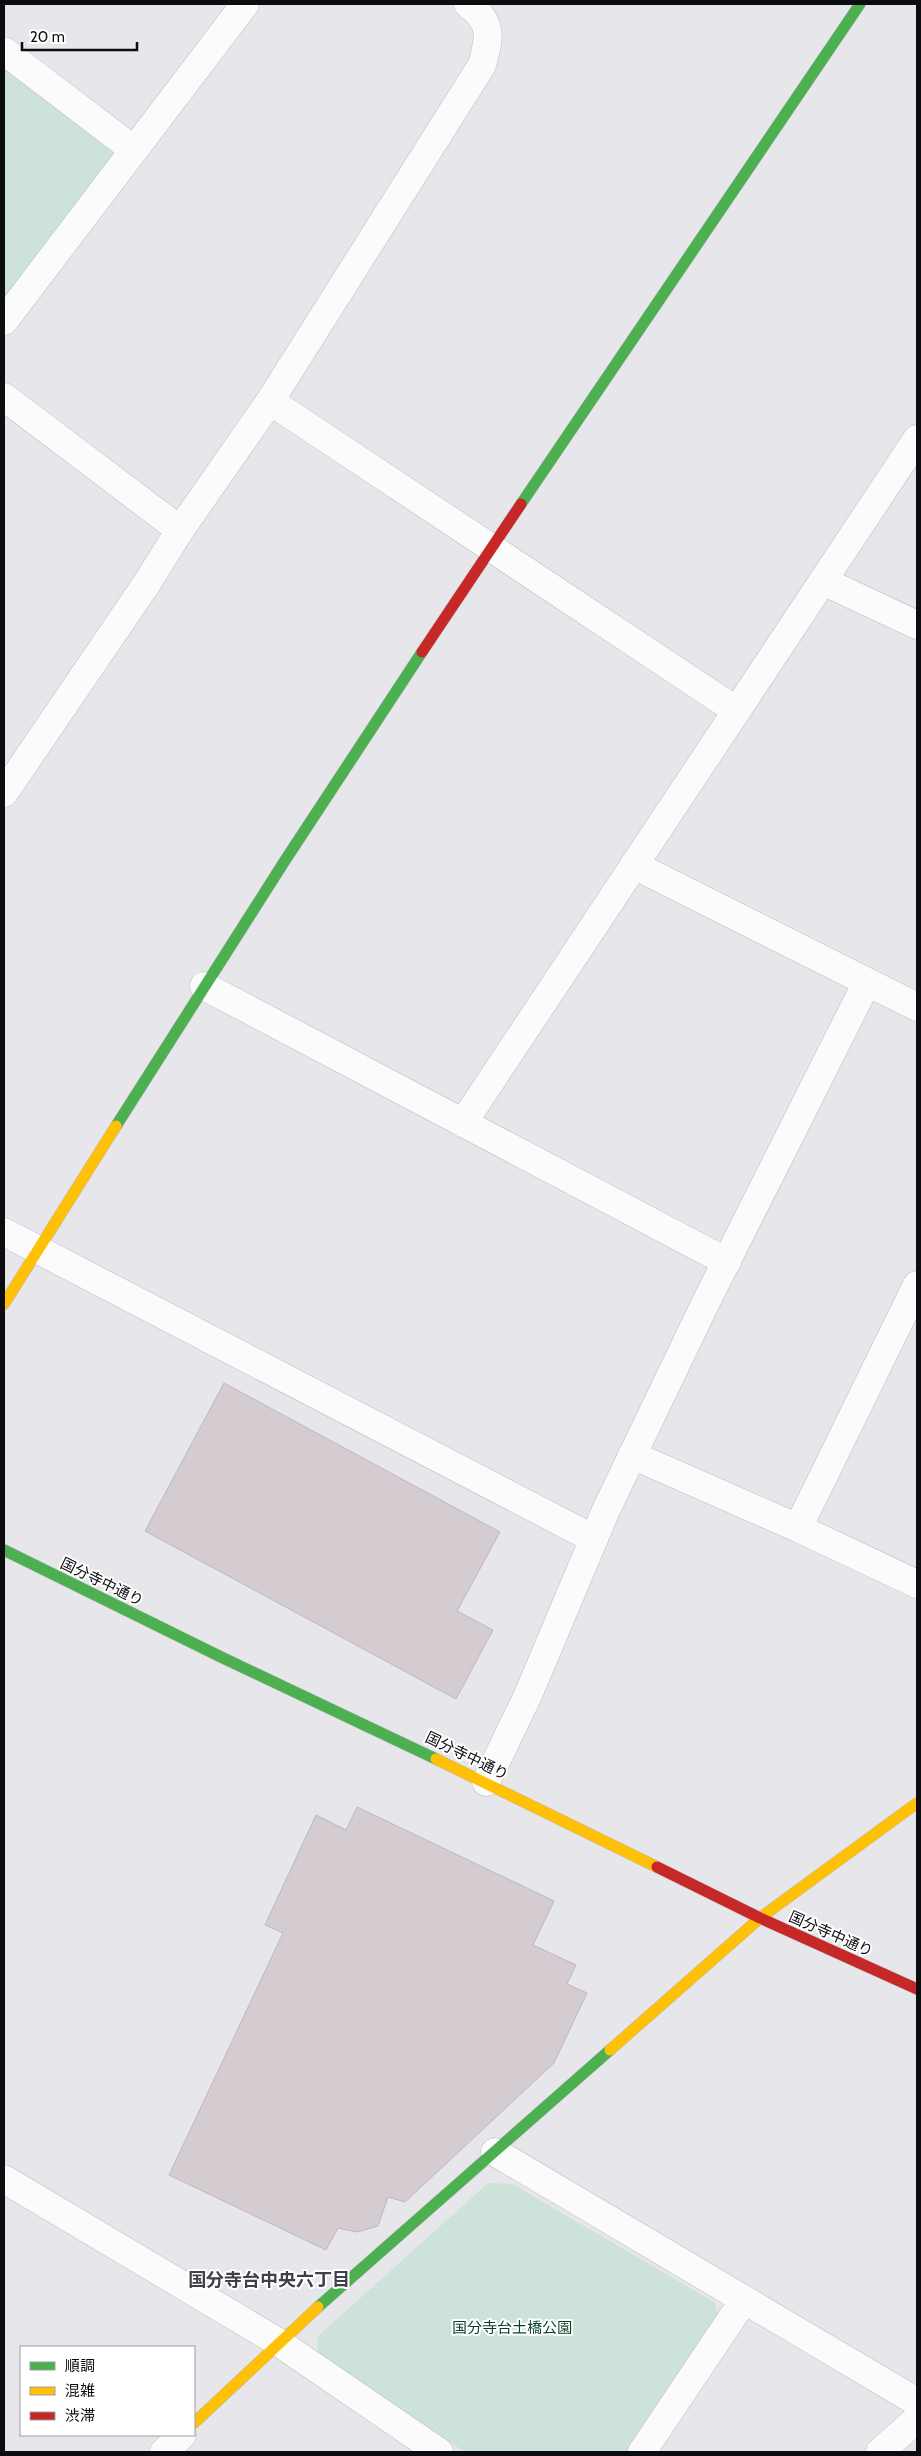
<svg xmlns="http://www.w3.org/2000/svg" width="921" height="2456" font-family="Cabin,'Noto Sans JP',sans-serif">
	<rect width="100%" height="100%" fill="#e6e6eb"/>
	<g fill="#cde2d8">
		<polygon points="4,51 134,150 4,321"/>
		<polygon points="488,2183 512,2184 714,2302 719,2318 627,2452 465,2452 318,2354 317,2337"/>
	</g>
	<g fill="#d4ccd1" stroke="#bcb9bc">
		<polygon points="224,1383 500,1532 457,1611 493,1630 456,1699 145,1531"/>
		<polygon points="357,1807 554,1901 533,1945 576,1965 567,1984 587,1993 554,2063 405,2202 388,2197 378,2226 357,2232 338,2228 326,2250 169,2175 283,1933 265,1925 316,1815 346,1830"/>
	</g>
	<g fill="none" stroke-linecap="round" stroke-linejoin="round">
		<g stroke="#bcbcc0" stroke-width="29">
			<g id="street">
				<polyline points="4,51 134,150"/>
				<polyline points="4,321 245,4"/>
				<polyline points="4,397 180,530"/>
				<polyline points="270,401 737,711"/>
				<polyline points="823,581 917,625"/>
				<path d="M4,793L147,583L180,530L270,401L482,65C490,36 493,23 468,4"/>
				<polyline points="634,865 917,1007"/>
				<polyline points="204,986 727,1262"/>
				<polyline points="463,1123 917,439"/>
				<polyline points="4,1232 594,1539"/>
				<polyline points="632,1455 798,1528 917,1584"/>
				<polyline points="798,1528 917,1285"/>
				<polyline points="486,1782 528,1695 606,1510 706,1302 867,982"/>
				<polyline points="495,2152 917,2402"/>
				<polyline points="4,2179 278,2342 439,2452"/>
				<polyline points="164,2452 182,2435"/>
				<polyline points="642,2452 744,2300"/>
				<polyline points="880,2452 917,2419"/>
			</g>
		</g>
		<g stroke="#bcbcc0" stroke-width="12">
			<g id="fast">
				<polyline points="521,504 860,4"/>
				<polyline points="116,1126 284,862 422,652"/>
				<polyline points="4,1550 221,1657 436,1759"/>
				<polyline points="318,2307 610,2050"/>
			</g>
		</g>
		<g stroke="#bcbcc0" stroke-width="12">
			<g id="slow">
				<polyline points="4,1304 116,1126"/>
				<polyline points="436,1759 657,1867"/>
				<polyline points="610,2050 760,1918 917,1803"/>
				<polyline points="194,2423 318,2307"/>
			</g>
		</g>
		<g stroke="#bcbcc0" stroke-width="12">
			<g id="jam">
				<polyline points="422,652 521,504"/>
				<polyline points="657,1867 760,1918 917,1989"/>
			</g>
		</g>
		<use href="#street" stroke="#fbfbfc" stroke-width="28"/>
		<use href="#fast" stroke="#4caf50" stroke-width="11"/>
		<use href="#slow" stroke="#ffc107" stroke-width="11"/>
		<use href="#jam" stroke="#c62828" stroke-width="11"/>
	</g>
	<g text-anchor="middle" stroke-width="4" stroke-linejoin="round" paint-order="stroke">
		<g font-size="15" fill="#0c0d10" stroke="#fff">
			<text transform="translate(102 1582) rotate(26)" y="5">国分寺中通り</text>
			<text transform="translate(467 1756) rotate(26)" y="5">国分寺中通り</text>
			<text transform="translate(831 1934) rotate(24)" y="5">国分寺中通り</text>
		</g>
		<g font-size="15" fill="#0d3f28" stroke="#fff">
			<text x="512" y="2333">国分寺台土橋公園</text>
		</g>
		<g font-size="18" font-weight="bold" fill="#3f4148" stroke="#fff">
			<text x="269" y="2286">国分寺台中央六丁目</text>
		</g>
	</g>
	<rect width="921" height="2456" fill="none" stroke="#0c0d10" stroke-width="10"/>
	<rect x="20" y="2346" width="175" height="90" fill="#ffffff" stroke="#9e9e9f"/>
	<rect x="30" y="2362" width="25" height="8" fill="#4caf50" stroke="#9e9e9f"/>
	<text x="65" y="2371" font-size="15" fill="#0c0d10">順調</text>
	<rect x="30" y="2387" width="25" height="8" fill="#ffc107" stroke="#9e9e9f"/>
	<text x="65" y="2396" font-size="15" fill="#0c0d10">混雑</text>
	<rect x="30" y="2412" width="25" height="8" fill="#c62828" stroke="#9e9e9f"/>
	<text x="65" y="2421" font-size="15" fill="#0c0d10">渋滞</text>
	<path d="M22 42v8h115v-8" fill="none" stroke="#0c0d10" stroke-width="2.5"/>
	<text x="30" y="42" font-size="15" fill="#0c0d10" stroke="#ffffff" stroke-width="4" paint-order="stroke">20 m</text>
</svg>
